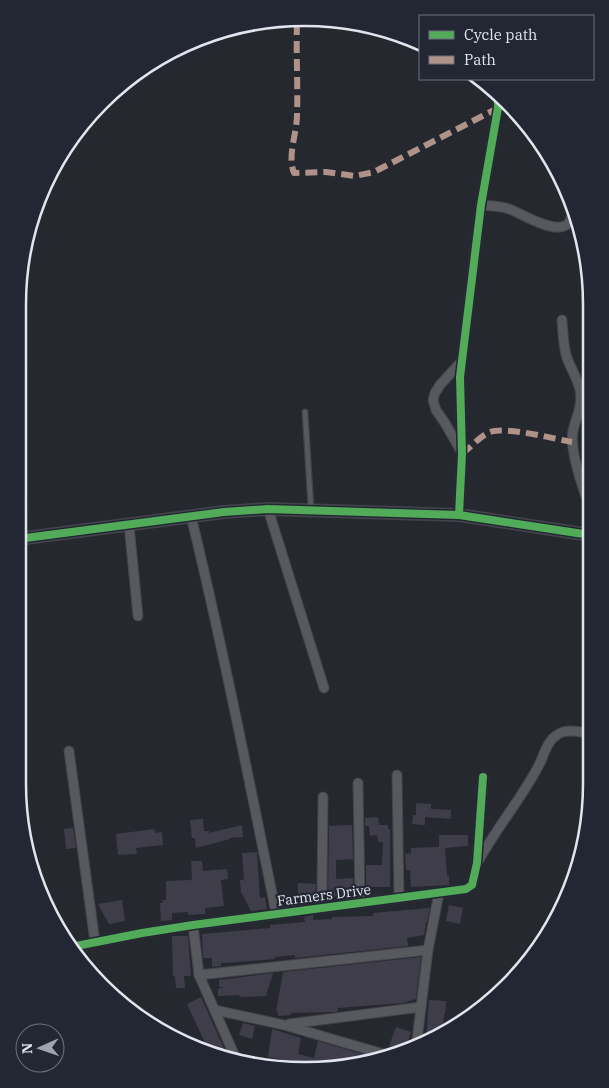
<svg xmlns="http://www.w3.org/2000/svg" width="609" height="1088" font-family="'IBM Plex Serif',serif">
	<rect width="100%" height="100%" fill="#262830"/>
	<g fill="#403d4b">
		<polygon points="416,803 431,804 431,809 451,810 451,819 425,817 425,825 412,824 413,815 416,815"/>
		<polygon points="378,817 379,825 388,825 388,829 390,829 390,887 366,887 366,865 382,865 383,842 378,842 377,835 370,836 369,826 365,826 365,818"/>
		<polygon points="203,819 204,831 209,831 209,833 242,825 243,837 229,838 230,839 196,848 195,838 192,838 190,820"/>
		<polygon points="352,825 353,859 336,860 336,879 353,878 354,893 351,893 351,896 328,896 329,826"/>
		<polygon points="73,828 76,848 66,849 64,829"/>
		<polygon points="155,829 155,833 162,832 163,845 136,848 137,854 118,855 116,834"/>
		<polygon points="439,835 468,835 468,846 445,848 447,876 449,875 449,885 411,887 410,870 406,870 405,854 411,853 411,848 439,847"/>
		<polygon points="257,852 260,898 265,897 267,909 251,911 241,892 240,880 244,880 242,853"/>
		<polygon points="191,861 202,861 203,871 227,869 228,879 221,880 224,906 205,908 205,914 188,915 188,912 172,913 172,920 161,921 160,903 163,903 163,900 166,900 166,881 192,880"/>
		<polygon points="298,883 316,884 315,896 298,896"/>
		<polygon points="122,900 125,921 109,924 98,904"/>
		<polygon points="449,905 463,908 460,924 446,921"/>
		<polygon points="430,908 427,922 426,922 424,935 407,938 408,946 295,958 295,955 274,957 275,959 225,963 221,963 221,966 212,967 212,958 203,958 202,934 270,928 270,925 305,922 304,917 313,915 313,920 332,919 332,917 373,916 373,913"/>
		<polygon points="172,936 188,936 191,976 184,976 185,988 176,988 175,976 173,976"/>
		<polygon points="421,957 416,999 403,1003 338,1008 337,1012 330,1012 291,1013 291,1015 278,1016 278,1011 276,1012 283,972"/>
		<polygon points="273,973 266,996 240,997 239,995 218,996 218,989 224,987 219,987 219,980"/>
		<polygon points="201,997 229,1060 209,1051 187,1004"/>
		<polygon points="429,1000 446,1001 445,1014 444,1014 443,1029 440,1029 440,1033 426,1041"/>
		<polygon points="243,1023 255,1026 252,1039 239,1035"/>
		<polygon points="396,1027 411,1032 405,1051 389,1046"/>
		<polygon points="272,1029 301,1038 298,1054 314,1058 318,1041 375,1058 323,1070 279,1065 280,1059 268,1057"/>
	</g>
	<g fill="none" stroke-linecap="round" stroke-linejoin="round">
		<g stroke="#42444a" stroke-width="7">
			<polyline id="service" points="305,412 311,508"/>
		</g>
		<g stroke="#42444a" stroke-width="11">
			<g id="minor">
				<path d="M481,205C492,206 503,206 512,210C523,215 561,238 570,221C572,217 572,210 573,205"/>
				<path d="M562,320C563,333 563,346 567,358C571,369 578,379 580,390C583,406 576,417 573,431C569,448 583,490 590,506"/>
				<polyline points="461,362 440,385 435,393 433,400 436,410 445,423 461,451"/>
				<polyline points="268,509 324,688"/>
				<polyline points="459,515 462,454 460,377 481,205 498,108 498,95"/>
				<path d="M191,516C223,648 249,780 276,913"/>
				<polyline points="129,525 138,616"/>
				<polyline points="69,751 95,942"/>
				<polyline points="397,775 399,898"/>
				<polyline points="358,783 360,902"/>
				<path d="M479,860C497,827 522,798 539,765C544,755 547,741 557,735C566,728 580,732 591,734"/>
				<polyline points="320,907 322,890 323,797"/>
				<polyline points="193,925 199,975 237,1061"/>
				<polyline points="71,947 142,933 193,925 466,889 472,885 477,863 483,777"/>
				<polyline points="199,975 428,950"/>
				<polyline points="215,1010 284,1025 387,1055"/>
				<polyline points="289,1024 421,1007"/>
				<polyline points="416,1048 428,950 439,893"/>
			</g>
		</g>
		<g stroke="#42444a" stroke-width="14">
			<polyline id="tertiary" points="18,539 224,512 268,509 459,515 590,535"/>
		</g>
		<use href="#service" stroke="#57595f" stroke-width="4.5"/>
		<use href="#minor" stroke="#57595f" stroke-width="9"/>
		<use href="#tertiary" stroke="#57595f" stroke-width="11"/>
		<g stroke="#af9288" stroke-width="6" stroke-dasharray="12 6" stroke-linecap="butt">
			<path d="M297,23C296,54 298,85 297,115C297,134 287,155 294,173L326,172L355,176L374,172L498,108"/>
			<path d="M462,454C471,447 480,436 490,432C505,426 555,439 572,442"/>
		</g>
		<g stroke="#232633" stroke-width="11">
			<g id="cycleway">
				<polyline points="459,515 462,454 460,377 481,205 498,108 498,95"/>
				<polyline points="18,539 224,512 268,509 459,515 590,535"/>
				<polyline points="71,947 142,933 193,925 466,889 472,885 477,863 483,777"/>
			</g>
		</g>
		<use href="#cycleway" stroke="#51ab58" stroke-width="8"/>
	</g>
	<g text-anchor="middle" stroke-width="4.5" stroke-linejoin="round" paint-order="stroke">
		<g font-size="14" fill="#e2e5ed" stroke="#232633">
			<text transform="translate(324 895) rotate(-7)" y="5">Farmers Drive</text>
		</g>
	</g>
	<path d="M0 0H609V1088H0ZM304 26H305A278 278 0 0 1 583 304V784A278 278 0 0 1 305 1062H304A278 278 0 0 1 26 784V304A278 278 0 0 1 304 26Z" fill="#232633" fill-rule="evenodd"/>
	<path fill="none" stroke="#e2e5ed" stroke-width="2.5" d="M304 26H305A278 278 0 0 1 583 304V784A278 278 0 0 1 305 1062H304A278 278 0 0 1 26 784V304A278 278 0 0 1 304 26Z"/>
	<rect x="419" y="15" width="175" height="65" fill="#232633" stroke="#6f727d"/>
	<rect x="429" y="31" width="25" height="8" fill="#51ab58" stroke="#6f727d"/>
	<text x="464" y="40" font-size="15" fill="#e2e5ed">Cycle path</text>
	<rect x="429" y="56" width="25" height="8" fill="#af9288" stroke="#6f727d"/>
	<text x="464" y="65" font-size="15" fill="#e2e5ed">Path</text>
	<g transform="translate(40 1048) rotate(268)"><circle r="24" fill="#232633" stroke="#6f727d"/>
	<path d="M0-4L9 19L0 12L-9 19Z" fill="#a0a3ab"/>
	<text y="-8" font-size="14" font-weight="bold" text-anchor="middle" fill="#e2e5ed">N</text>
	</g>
</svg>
